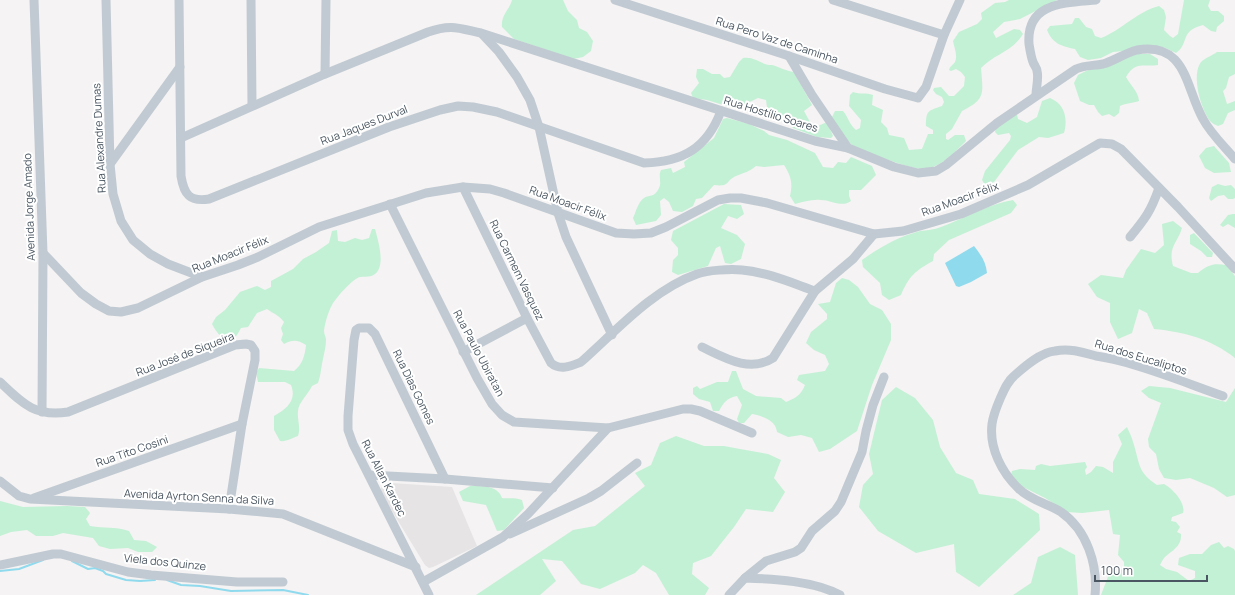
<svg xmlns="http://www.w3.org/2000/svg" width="1235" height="595" font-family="Manrope,sans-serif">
	<rect width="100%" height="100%" fill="#f5f3f3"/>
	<polygon fill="#e6e4e5" points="391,483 452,487 477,546 433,567 429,568 425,565 381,493 381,488 383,486"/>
	<g fill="#c3f1d5">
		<path d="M512,0H563L568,11L577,20L579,28L587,32L593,41L591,51L583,57L573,59L514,39L502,27C501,14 509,11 512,0Z"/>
		<path d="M1009,0H1057L1020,19L1004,22L993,32L996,38L1014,29L1020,30L1023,34C1012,52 994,54 981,68C983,94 986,99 962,111L952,129L946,134V139L948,140L955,135H964L966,141C955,152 942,166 926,169C916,171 859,151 851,144C843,137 837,126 832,117L835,111H843C849,118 848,123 856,130L860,128L861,120L849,106L850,95L853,92C860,95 866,92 873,95L872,105L883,110L881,122L887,128L889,135L904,138L909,150L922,149L928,134H933V130L926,126C926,110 928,111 942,106L944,102L942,97L936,94L933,90L934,88L941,87L949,96H954L964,86L965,77L961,72L956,69L951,71L949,70C950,66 953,65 955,62C958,55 954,47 953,41L959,32L977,24L982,19L981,13L995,3L1005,2Z"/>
		<path d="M1184,0H1210L1208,6L1211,11H1218L1224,16V21L1217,27L1216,32L1211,31L1203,25C1179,31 1190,43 1176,53L1163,47H1137L1123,51L1113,52L1101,58L1088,60L1080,57L1075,49C1061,46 1053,44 1047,30L1050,26L1072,24L1075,18H1079L1086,27L1092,29L1095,36L1101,38C1122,30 1136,12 1159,6L1164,10L1166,17L1164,30L1170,36L1173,38L1178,34Z"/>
		<path d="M1217,52H1235V74L1229,77L1226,88L1223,91L1227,104L1235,101V110L1228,113L1223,124L1218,126C1215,125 1212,123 1210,121C1201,109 1191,75 1201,62C1205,58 1213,55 1217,52Z"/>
		<path d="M1137,54H1150L1158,59V65C1143,67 1135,61 1126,77C1131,86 1138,91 1139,101C1133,103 1126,103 1120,106L1119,113L1114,117L1109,114L1102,116L1098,112L1094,105H1089L1080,101L1074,83L1078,75L1086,71Z"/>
		<path d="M743,58C753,57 757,61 765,64C767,65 770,65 772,65C779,67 786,71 794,72L812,105L804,111L811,124L818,126L827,122L833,136L831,138L817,137L793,128L787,120L778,121L764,118L762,112L767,107L766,100L758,98L739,107L733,108L707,100L693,98L691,93L699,83L696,77L697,69H703L712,74H720L724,78L730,77L739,62Z"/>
		<path d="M1050,98C1065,104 1068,119 1064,133L1048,138L1039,137L1018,150L994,182L985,185L982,180L985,171L1010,140L1011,136L1009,133L998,135L995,132L996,127L1013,115H1017L1018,119L1027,123L1037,117L1042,101Z"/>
		<path d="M727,118L749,124L764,131L769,135L787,140L815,153L823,167L833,168L838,162L846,163L851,157L872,166L876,175L861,190H849V196L851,201C842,208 831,200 821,200C812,199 803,202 795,204L790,196C793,183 791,176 784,165L764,167L756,166C749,172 743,173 736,176C725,181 731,187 714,185L702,198L696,199L693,206L682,212L673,211L669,202L664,198L660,201L661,215L656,221L636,225L633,218C636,212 638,202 644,198C651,194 654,198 659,188C662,183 658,176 661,170L671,168L673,173L685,167L684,162L714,138L723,119Z"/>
		<polygon points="1214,146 1229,163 1231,172 1214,173 1205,168 1199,156 1206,148"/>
		<polygon points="1218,184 1225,186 1231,185 1235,189 1235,198 1233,199 1228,199 1224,195 1218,196 1211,201 1209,198 1212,187"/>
		<path d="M1013,200L1017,205L1011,213L949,240L934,254L933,261C915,271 909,276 901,295L889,300L882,295L880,283L863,267L862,260C880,247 898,237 920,231C927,230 934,230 941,227C965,218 988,204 1013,200Z"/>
		<polygon points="724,204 741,205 744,214 737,219 728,216 721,228 737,235 745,244 741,259 731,264 725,263 720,246 716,248 708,266 678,275 672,272 673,260 678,255 678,248 671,240 673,231"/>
		<polygon points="1233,214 1235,214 1235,228 1228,224 1223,227 1220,225 1228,215"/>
		<path d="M1173,221L1182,228C1177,244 1168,246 1173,266L1191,273H1198C1208,265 1213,263 1226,265L1235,276V358C1211,339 1185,332 1154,329L1147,313L1139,309L1132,333L1118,339L1110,322V303L1097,297L1088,284L1101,275L1123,278L1126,270L1141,249L1155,253L1164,245L1162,224Z"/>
		<path d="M372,229H375C378,240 386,266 375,274C370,278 366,276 360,277C352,279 336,298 332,305C328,312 325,323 324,331C324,334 326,337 326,340C326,347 324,353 323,359C321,367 321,375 318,383L312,386C309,393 298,403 298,411C297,420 301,427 298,436C292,438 286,442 280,441L274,430V416C287,409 297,400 291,385L285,382H258L256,373L259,368L294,371C302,365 305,356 306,345C298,340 293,339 284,344L281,340L283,334L281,328L284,322C279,315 274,314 267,309L257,313L248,327L241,328L237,335L231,341C221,339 217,333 212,324L216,317L225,310L240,292L257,286L265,290L271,287V281L293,269L303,259L316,252L329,243L332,231L337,230L338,241L345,242L355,238L362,240L369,238Z"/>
		<polygon points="1194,233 1213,253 1212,257 1207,257 1201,251 1190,244 1190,235"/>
		<path d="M842,278L849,280L858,287L870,304L882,310L891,324V340L872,385L857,431L830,449L819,452L812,438L801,435L788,437L777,432C776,420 762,416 752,414L744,423H739L737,419L742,405L737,396C727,398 724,402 719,411H713L710,402L699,399L693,394V388L697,386L700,389L717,382H728L732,371H736L743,389L756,396L781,398L786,402C796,398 801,395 805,385L797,380L799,375L825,371L829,364L825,355L814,350L806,343L811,332L827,319V314L818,304L830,302L836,283Z"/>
		<polygon points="1149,386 1170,388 1226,402 1235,388 1235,495 1227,497 1214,488 1190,478 1176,480 1164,478 1159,469 1156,454 1149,447 1148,439 1161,403 1149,398 1141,391"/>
		<polygon points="896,387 915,398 933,420 940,447 956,473 973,480 979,494 1015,499 1039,514 1040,530 979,587 956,572 954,544 916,553 878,531 859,507 863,485 873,474 869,454 882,400"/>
		<path d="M1127,427C1129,432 1132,437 1133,442C1140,463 1137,472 1157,485L1164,484C1173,489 1186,503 1183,513L1172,517L1171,521L1176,522L1180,527L1177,532L1181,534C1182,546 1173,550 1165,557C1163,559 1161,563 1160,565L1166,569L1177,572L1189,581L1195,578V571L1178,565L1179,558L1190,554H1202L1211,545L1219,542L1224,548L1228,546L1234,549L1235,551V595H1101L1109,574L1117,572L1124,568V562L1118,555L1120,535L1113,534L1109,510L1082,513L1067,512L1045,498L1017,484L1011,475L1012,471L1020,469L1035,470L1036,466L1041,464L1050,466L1085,462L1087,467L1085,470L1086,475L1091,472L1096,466L1103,467L1113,473V462L1122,444L1118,435Z"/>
		<polygon points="676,436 704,446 724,446 740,449 768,454 781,460 774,478 785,492 773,512 746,509 734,527 711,556 693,563 692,574 709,588 705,595 669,595 656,573 643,565 635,573 600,589 581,584 562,561 542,559 556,581 540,595 476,595 573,530 595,526 645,486 635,473 651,465 660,443"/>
		<path d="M470,486C481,486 498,485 502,498C511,499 512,497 522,500L524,508L504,530L497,531L486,505L463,501L459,492Z"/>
		<path d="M0,501L23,507L67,506L85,507L90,513L86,519L90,526C105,529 114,526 129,531L134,540L146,541L157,547L152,552H138L128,548L110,549L99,546L93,538L63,533L53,536H36L27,530L11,532L0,536Z"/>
		<polygon points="1060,547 1075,555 1078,595 1013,595 1031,583 1038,557"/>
	</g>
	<path fill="#90daee" d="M974,246C981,255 986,262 987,273L971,282L959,287L956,286L945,263Z"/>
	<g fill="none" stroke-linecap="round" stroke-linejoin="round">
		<g stroke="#90daee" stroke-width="2">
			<polyline points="72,561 88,569 95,568 103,571 106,574 126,580 140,581 155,580"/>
			<polyline points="0,571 19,569 43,560"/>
			<polyline points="167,580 181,585 200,586 231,591 283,590 308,595"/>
		</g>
		<g stroke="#c1cad2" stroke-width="9">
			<polyline points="34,0 43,253 42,412"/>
			<polyline points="106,0 110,164 113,194 121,221 133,240 150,254 168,264 202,277"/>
			<path d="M179,0L181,176C184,195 190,202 209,199L389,127L440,110L458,106L473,107L497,112L644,163C683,162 707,148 721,111"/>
			<polyline points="251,0 252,105"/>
			<polyline points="615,0 789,56 885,89 918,98 926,87 944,35 960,0"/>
			<polyline points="833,0 944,35"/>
			<polyline points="483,35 499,52 517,77 530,100 539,127 558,213 566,237 612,335"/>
			<polyline points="789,56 812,95 848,148"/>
			<polyline points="325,74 326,0"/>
			<path d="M1036,95C1036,88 1039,78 1037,71C1037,68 1034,65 1033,62C1031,57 1030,50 1029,44C1026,2 1065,3 1096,0"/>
			<path d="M181,138L325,74L428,32C451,24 458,28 481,33L815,141L848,148L894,167L918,173L936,171L946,165L997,123L1076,69C1085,65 1093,66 1103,64C1114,61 1125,53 1137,50C1187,42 1185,87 1203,119C1211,134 1224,146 1235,159"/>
			<polyline points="110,164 180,67"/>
			<path d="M463,187L527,318L551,363C560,371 571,366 581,362C616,331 652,290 697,274C708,270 730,269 742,270C767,272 792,283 815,291"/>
			<polyline points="390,204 477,378 492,404 502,415 514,422 608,428 683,409 691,409 700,411 752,433"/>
			<path d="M1130,237C1145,219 1151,211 1159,188"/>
			<polyline points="43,253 81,293 96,304 109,311 121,312 138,308 202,277 238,265 258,257 319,227 426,193 463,187 490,189 504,193 616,233 634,234 651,233 666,227 718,200 730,198 741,198 767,203 874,234 903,231 961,214 1028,185 1100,143 1112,144 1121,149 1178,207 1235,269"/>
			<path d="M702,347C725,358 750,373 773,358L815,291L853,259L874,234"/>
			<polyline points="463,352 527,318"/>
			<path d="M0,382C23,404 35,417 68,412L235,345L246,344L251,345L255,351V360L242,424L229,509"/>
			<polyline points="369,475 445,479 553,488"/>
			<polyline points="0,481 19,496 30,499 229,509 283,514 416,567"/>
			<polyline points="34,498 242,424"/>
			<polyline points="510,534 589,498 601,491 637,463"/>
			<polyline points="0,565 53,554 61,554 128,572 151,575 237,582 283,582"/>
			<polyline points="745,578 766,561 795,552 801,548 812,531 835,511 841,502 862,452 866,431 873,405 884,377"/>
			<polyline points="423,582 503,537 528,514 608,428"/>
			<polyline points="429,595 353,444 348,430 348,416 354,340 356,330 359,328 369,328 375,334 445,479"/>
			<path d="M729,595L745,578C775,579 814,581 840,595"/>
			<path d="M1095,595C1098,565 1087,530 1061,512C1048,504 1030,500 1019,489C1002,473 989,448 992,424C993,416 997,406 1000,399C1004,390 1007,382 1014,376C1024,367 1041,352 1055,351C1069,348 1082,352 1096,356C1104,357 1112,359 1120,361C1155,370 1189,384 1223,396"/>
		</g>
	</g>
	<g text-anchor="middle" stroke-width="4" stroke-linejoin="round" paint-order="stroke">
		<g font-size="11" fill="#4a5661" stroke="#fff">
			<text transform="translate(777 40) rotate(18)" y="4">Rua Pero Vaz de Caminha</text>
			<text transform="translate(771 114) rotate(17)" y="4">Rua Hostílio Soares</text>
			<text transform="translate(364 125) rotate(-21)" y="4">Rua Jaques Durval</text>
			<text transform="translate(99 138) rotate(-93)" y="4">Rua Alexandre Dumas</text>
			<text transform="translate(960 199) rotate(-20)" y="4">Rua Moacir Félix</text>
			<text transform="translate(568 203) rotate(20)" y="4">Rua Moacir Félix</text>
			<text transform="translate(29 207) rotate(-92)" y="4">Avenida Jorge Amado</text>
			<text transform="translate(230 254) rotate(-22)" y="4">Rua Moacir Félix</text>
			<text transform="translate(517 270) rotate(64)" y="4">Rua Carmem Vasquez</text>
			<text transform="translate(479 353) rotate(62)" y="4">Rua Paulo Ubiratan</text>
			<text transform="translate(185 354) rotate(-21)" y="4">Rua José de Siqueira</text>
			<text transform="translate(1141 357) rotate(17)" y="4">Rua dos Eucaliptos</text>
			<text transform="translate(414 387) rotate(64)" y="4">Rua Dias Gomes</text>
			<text transform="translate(132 451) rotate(-19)" y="4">Rua Tito Cosini</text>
			<text transform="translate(384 478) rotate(63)" y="4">Rua Allan Kardec</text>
			<text transform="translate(199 497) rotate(3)" y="4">Avenida Ayrton Senna da Silva</text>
			<text transform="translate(165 562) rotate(6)" y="4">Viela dos Quinze</text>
		</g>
	</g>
	<path d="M1095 575v6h112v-6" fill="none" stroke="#4a5661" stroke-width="2"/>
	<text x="1101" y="575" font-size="12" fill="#4a5661" stroke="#ffffff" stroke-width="3" paint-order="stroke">100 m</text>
</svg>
